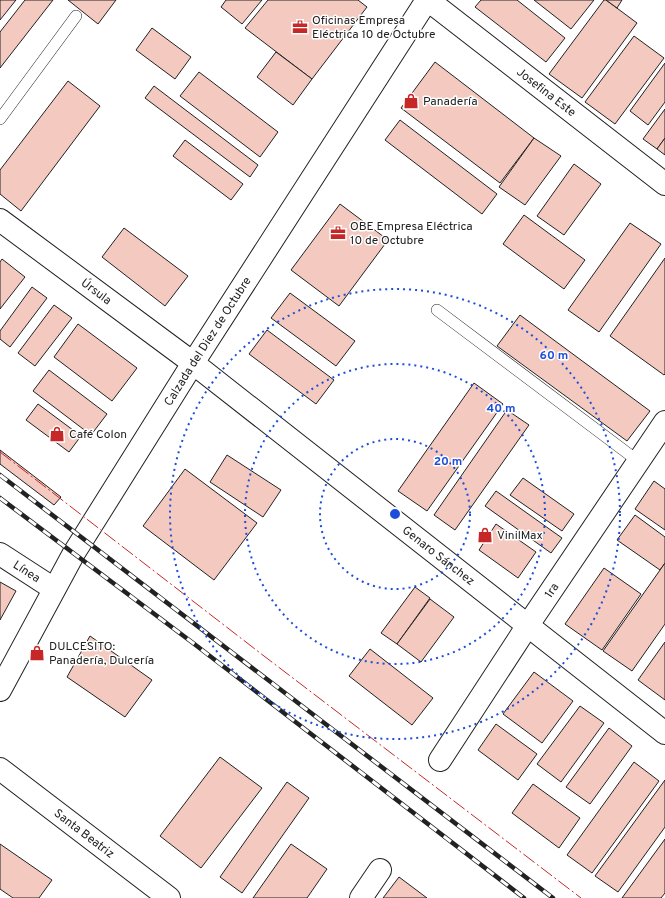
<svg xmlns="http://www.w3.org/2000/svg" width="665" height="898" font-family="Overpass,sans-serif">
	<rect width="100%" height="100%" fill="#fff"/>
	<g fill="#f3c9c0" stroke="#222">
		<polygon points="0,0 16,0 0,20"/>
		<polygon points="25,0 53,0 0,68 0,32"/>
		<polygon points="68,0 116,0 98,24"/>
		<polygon points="226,0 262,0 242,24 221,7"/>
		<polygon points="268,0 358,0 367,7 312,79 245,28"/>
		<polygon points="481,0 517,0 565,38 546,62 475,7"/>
		<polygon points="534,0 594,0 571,29"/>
		<polygon points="604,0 606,0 637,23 582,98 549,74"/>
		<polygon points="606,0 622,0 617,8"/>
		<polygon points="152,28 191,57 175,79 136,50"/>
		<polygon points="634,36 664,58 615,124 585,102"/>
		<polygon points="276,52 312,79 293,105 257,77"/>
		<polygon points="435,62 534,138 500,183 401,108"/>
		<polygon points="665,63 665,102 648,125 630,111"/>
		<polygon points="199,72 278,132 260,157 180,96"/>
		<polygon points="68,81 100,106 21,211 0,194 0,170"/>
		<polygon points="154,86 258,165 250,177 145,98"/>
		<polygon points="665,109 665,138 657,149 643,139"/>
		<polygon points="400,120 497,194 482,214 385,140"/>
		<polygon points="534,138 561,156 525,205 499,187"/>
		<polygon points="665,138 665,155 657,149"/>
		<polygon points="185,140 243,184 231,200 173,156"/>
		<polygon points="574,164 601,184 564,235 537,216"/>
		<polygon points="340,204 388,240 339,306 291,270"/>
		<polygon points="524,215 585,260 564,289 503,244"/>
		<polygon points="630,223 661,244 599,332 568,310"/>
		<polygon points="124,228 188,276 165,306 102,257"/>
		<polygon points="665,258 665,374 664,375 610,336"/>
		<polygon points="2,259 25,277 0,309 0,262"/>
		<polygon points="32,287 47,298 10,347 0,339 0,331"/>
		<polygon points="290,293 355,341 336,366 271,318"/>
		<polygon points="54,305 72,318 35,366 18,353"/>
		<polygon points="520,315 650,411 627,441 497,346"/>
		<polygon points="78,324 137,368 112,401 54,357"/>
		<polygon points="267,330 334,380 316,404 249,354"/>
		<polygon points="49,370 107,414 91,435 33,391"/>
		<polygon points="474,383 503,404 427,511 398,491"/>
		<polygon points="38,404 81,436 69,452 26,420"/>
		<polygon points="507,410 529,425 455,530 434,515"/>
		<polygon points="0,450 61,497 54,505 0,464"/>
		<polygon points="227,455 281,490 263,517 210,482"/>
		<polygon points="185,469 257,523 214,580 143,526"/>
		<polygon points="523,478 574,514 562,531 510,495"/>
		<polygon points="654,481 665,489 665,530 635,509"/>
		<polygon points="496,491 562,538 551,553 485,506"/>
		<polygon points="635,515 665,537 665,563 660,570 617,540"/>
		<polygon points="496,524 536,552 518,578 479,550"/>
		<polygon points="665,563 665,624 632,671 603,651"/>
		<polygon points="604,568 641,594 602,650 565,624"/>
		<polygon points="0,582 16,591 0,620"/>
		<polygon points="415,587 430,598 397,644 381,633"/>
		<polygon points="430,599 454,617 421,662 397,644"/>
		<polygon points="90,636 152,680 125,717 67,677"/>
		<polygon points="665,642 665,700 638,680"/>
		<polygon points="370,649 433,698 412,725 349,676"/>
		<polygon points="534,672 573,701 542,743 503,714"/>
		<polygon points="580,706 604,723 561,782 537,764"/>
		<polygon points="496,724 537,754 518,780 478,750"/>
		<polygon points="609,728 632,746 590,804 566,787"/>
		<polygon points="220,757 262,788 201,868 160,836"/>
		<polygon points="634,762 659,781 592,873 567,855"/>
		<polygon points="665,780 665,827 618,892 595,876"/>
		<polygon points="287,782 309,798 242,893 220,877"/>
		<polygon points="533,784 580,818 559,848 512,813"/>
		<polygon points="665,839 665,893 661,898 622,898"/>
		<polygon points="0,844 52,880 39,898 13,898 0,889"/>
		<polygon points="291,844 327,869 307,898 253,898"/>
		<polygon points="399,877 427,898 383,898"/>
	</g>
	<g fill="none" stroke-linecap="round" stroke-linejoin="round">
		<g stroke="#222" stroke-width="12">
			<g id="lane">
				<polyline points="0,119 76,16"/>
				<polyline points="437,310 638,461"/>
			</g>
		</g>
		<g stroke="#222" stroke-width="24">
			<g id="street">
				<path id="s1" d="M428,0L665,184"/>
				<path id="s2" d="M193,363L665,733"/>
				<path id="s3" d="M0,554L54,589"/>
				<path id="s4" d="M440,760L528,625L665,422"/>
				<path id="s5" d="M0,769L169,898"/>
				<polyline points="361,898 380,870"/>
			</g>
		</g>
		<g stroke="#222" stroke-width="24">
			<g id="secondary">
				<path id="s6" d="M0,220L193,363"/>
			</g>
		</g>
		<g stroke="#222" stroke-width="24">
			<g id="primary">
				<path id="s7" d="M0,690L74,553L193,363L427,0"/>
			</g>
		</g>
		<use href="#lane" stroke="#fff" stroke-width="11"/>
		<use href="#street" stroke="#fff" stroke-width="22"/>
		<use href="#secondary" stroke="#fff" stroke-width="22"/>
		<use href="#primary" stroke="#fff" stroke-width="22"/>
		<g stroke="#222" stroke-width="4.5">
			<g id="rail">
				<polyline points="0,475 553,898"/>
				<polyline points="0,498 193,643 524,898"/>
			</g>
		</g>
		<use href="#rail" stroke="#fff" stroke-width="3" stroke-dasharray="9" stroke-linecap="butt"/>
		<polyline stroke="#c62828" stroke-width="1" stroke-dasharray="14 3 2 3" stroke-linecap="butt" points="0,452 264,656 581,898"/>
	</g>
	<g fill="none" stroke="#1d4ed8" stroke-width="2" stroke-dasharray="2 4">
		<circle cx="395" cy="514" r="75"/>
		<circle cx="395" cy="514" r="150"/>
		<circle cx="395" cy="514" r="225"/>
	</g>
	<defs>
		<g id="office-bare" transform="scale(1.2)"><path d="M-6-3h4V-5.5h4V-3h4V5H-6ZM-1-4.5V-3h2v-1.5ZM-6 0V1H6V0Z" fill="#c62828" stroke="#fff" stroke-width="2.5" paint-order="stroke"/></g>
		<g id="shop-bare" transform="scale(1.2)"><path d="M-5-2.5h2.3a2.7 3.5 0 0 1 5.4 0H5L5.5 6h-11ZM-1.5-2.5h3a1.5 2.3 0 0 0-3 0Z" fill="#c62828" stroke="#fff" stroke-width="2.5" paint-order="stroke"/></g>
	</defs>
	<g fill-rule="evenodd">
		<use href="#office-bare" x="300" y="27"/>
		<use href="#shop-bare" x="411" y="101"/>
		<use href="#office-bare" x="338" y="233"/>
		<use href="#shop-bare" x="57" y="434"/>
		<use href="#shop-bare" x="485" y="535"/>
		<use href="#shop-bare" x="37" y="653"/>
	</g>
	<g text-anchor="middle" stroke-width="3" stroke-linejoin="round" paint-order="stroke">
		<g font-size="12" fill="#222" stroke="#fff" text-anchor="start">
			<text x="312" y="24">Oficinas Empresa<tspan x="312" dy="14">Eléctrica 10 de Octubre</tspan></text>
			<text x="423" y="105">Panadería</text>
			<text x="350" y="230">OBE Empresa Eléctrica<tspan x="350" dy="14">10 de Octubre</tspan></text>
			<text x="69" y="438">Café Colon</text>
			<text x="497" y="539">VinilMax</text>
			<text x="49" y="650">DULCESITO:<tspan x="49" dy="14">Panadería, Dulcería</tspan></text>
		</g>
		<g font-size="12" fill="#222" stroke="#fff">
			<text dy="4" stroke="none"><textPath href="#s1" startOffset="150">Josefina Este</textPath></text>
			<text dy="4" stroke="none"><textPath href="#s6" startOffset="120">Úrsula</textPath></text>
			<text dy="4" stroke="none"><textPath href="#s7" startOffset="406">Calzada del Diez de Octubre</textPath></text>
			<text dy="4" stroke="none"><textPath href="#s2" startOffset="312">Genaro Sánchez</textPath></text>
			<text dy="4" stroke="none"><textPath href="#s3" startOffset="32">Línea</textPath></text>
			<text dy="4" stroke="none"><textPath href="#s4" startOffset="203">1ra</textPath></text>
			<text dy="4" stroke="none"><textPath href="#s5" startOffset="106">Santa Beatriz</textPath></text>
		</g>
	</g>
	<circle cx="395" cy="514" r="6" fill="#1d4ed8" stroke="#fff" stroke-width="2"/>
	<g font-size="12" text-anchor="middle" font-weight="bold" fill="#1d4ed8" stroke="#fff" stroke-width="3" stroke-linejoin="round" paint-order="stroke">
		<text x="554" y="359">60 m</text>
		<text x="501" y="412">40 m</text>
		<text x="448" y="465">20 m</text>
	</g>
</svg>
